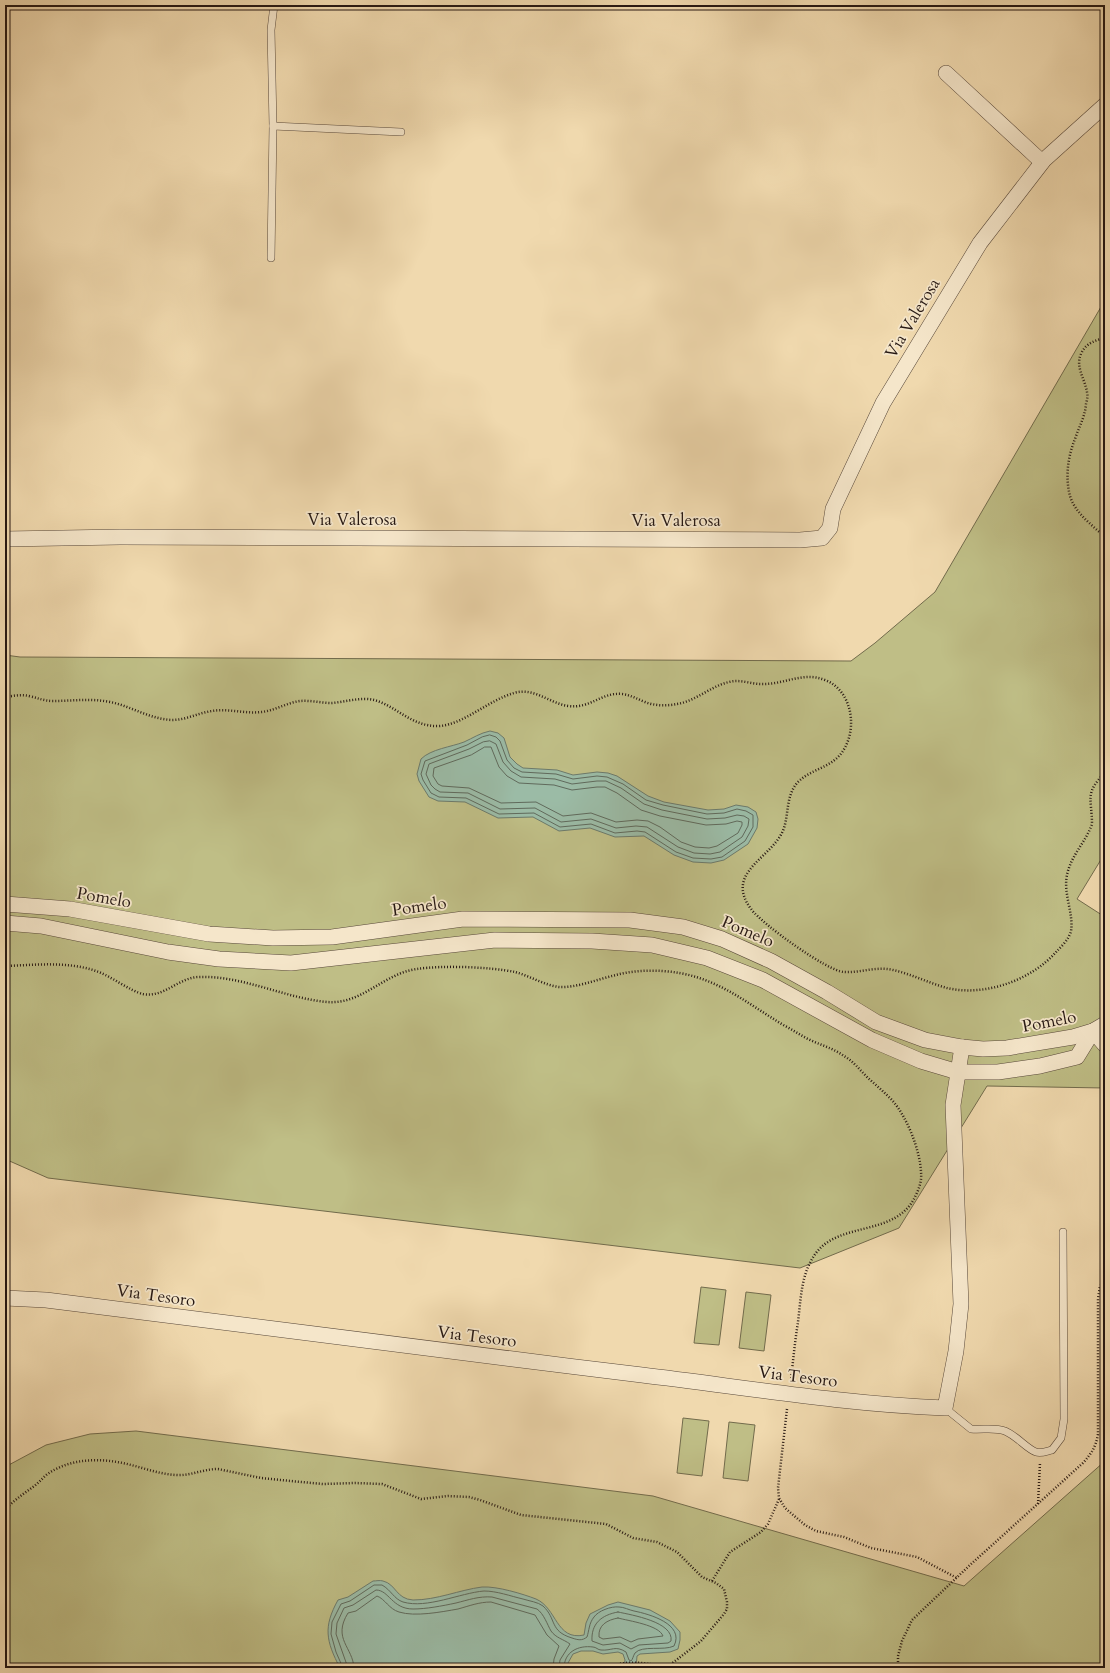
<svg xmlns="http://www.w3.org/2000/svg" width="1110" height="1673" font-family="Cardo,serif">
	<rect width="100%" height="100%" fill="#f0d9ae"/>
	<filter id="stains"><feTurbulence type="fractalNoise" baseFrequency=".005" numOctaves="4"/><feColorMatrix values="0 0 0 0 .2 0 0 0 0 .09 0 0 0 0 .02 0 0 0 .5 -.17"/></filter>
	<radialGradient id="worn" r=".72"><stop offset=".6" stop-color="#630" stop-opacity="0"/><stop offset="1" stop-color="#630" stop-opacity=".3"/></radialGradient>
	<g fill="#bfbe86" stroke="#726b4c">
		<polygon points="1105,300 1105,853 1077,899 1105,917 1105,1088 987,1086 899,1228 800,1268 48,1178 5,1159 5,655 20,657 851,661 875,643 935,592"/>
		<polygon points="701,1287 726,1290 719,1345 694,1343"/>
		<polygon points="746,1292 771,1295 764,1351 739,1348"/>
		<polygon points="683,1418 709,1421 702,1476 677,1473"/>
		<polygon points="729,1422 755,1425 748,1481 723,1478"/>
		<polygon points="136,1431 653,1496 964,1586 1105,1461 1105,1668 5,1668 5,1467 46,1445 90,1434"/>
	</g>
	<g fill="#9bbba6" stroke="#6c7a6b">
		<path d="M490,731L498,733L504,738L510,757L517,764L523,768L557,770L573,775L597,772L608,773L617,776L648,796L664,802L708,810L724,809L736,805L748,807L756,812L758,819L757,828L748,844L724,860L711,863L693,862L674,855L644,836L615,837L590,828L559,831L533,817L498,818L465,802L438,801L429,797L419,781L417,774L421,759C431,749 451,747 464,742C473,738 480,733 490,731Z"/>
		<path d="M373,1581C376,1581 380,1580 383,1581C396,1584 396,1599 413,1600C437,1600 459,1590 482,1587C497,1586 523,1594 536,1599C557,1608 556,1641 584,1635L586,1623L590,1614L608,1605L618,1602L650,1610L670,1621L680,1632V1640L678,1649L670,1652L640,1654L637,1656L636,1668H624L625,1660L623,1654L618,1652L603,1654L593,1651H581L573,1654L568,1663V1668H340C326,1641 323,1627 338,1600L348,1597Z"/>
	</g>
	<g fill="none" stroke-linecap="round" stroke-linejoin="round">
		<g stroke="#606a5c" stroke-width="1">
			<polygon points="490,735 496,737 500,741 507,760 514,768 522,772 556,774 573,779 597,776 607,777 623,784 646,800 663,805 707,814 724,813 737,809 746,811 753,815 753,827 745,841 722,857 711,859 693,858 676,852 645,832 637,831 615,833 591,824 560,827 534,813 499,814 466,798 439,797 431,793 423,780 421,774 425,761 467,745 482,737"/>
			<polygon points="490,741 496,744 503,762 511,771 521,777 555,779 572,784 597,781 606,781 621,788 644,804 662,810 707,819 725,818 737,815 744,816 749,819 748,826 742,837 720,852 710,854 694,853 678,847 647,827 636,826 616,828 591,819 561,822 535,808 500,809 468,793 440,792 435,789 431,785 426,774 429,764 469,749 483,742"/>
			<polygon points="485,747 491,747 499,767 507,776 519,783 554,785 572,790 597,787 605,787 617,793 641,810 660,816 706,825 726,824 737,821 742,822 742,825 738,833 717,846 709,848 695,847 681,842 660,827 648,821 637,820 616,822 591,813 563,816 536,802 501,803 469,788 442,786 438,784 433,776 434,768 471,755"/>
			<path d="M618,1612C632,1615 674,1622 671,1641L668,1643L639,1645L631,1649L620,1643L603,1645L592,1641C591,1624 601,1615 618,1612Z"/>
			<path d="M618,1618C629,1621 659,1625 663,1636L638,1639L631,1642L620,1637L603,1639L599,1637C598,1625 607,1620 618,1618Z"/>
			<path d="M343,1668L336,1652L331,1634L332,1622L341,1604L350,1601L374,1585H382C391,1590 394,1599 403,1602C427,1609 460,1593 484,1591C497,1591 510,1596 523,1599C529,1601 538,1602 543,1606C557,1619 549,1631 572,1638C578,1640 582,1641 587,1637C589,1631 589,1623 594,1617C598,1611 611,1606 619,1607C624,1607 629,1610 634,1611C649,1614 685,1624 674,1646C664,1651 642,1645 635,1653C633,1656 633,1659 631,1661L629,1660L626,1652C615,1645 612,1651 601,1650C598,1650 596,1647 593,1647C578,1645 564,1652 564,1668"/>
			<path d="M348,1668L336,1634L337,1623L344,1608L353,1605L376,1590C389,1590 392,1609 413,1609C426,1609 442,1606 456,1603C468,1600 479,1596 492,1597L537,1609C544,1614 547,1624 551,1631C556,1638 563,1639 570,1644L560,1660L559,1668"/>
			<path d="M354,1668C353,1647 332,1639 348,1613L356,1611L377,1596C385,1599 389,1609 399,1612C415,1617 441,1612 458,1609C469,1606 479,1602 491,1602L535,1615L547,1635L559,1646L554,1659L553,1668"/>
		</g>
		<g stroke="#58483a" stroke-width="8">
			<g id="lane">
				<polyline points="273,126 401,132"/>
				<polyline points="271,258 273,126 271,30 274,5"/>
				<path d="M945,1408L971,1429C983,1430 994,1427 1005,1431C1017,1436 1027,1449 1036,1452C1041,1454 1047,1451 1052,1450L1061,1438L1064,1419L1063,1232"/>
			</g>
		</g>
		<g stroke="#58483a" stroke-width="16">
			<g id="street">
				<polyline points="946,73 1042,162"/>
				<polyline points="5,539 120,537 800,540 822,538 830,528 833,509 883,403 980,243 1044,160 1105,105"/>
				<polyline points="5,904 70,909 209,934 273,938 332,937 463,919 630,920 683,927 722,939 771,961 827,992 876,1022 925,1040 962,1047 983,1049 1007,1048 1073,1037 1093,1031 1105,1024"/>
				<polyline points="5,923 41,926 168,952 219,959 291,963 495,940 592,941 652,945 707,958 763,980 872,1040 921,1061 958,1072 998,1072 1040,1066 1077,1057 1093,1031"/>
				<polyline points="1093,1031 1105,1045"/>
				<path d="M5,1298L46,1300C244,1326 443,1351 642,1375C743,1387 843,1404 945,1408L956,1351L961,1304L953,1105L962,1047"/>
			</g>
		</g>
		<g stroke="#261813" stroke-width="2.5" stroke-dasharray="1 2" stroke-linecap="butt">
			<path d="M1105,338C1095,340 1085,344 1081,354C1075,367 1085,379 1087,392C1088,396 1087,400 1086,404C1085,417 1079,427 1075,439C1068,456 1065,477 1070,496C1075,513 1092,525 1105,537"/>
			<path d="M5,697C13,696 21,694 29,696C38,698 44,701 53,701C72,701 90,698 110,702C131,706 149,719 172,720C186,720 198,713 212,711C228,708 244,714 261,712C274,711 286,703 300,701C310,700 321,703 332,703C343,702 354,699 364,699C391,698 408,728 440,726C464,724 489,700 514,693C534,687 549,703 568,706C591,709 601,692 622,694C631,695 637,699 645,702C655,706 667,706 677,704C696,701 711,686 729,682C740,679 751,684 761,684C784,685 803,671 825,680C854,691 859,734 839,756C828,768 810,770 798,782C786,795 789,812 784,828C774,858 723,871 751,909C762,924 827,971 844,972C861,973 876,966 893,970C911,974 929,983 947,988C985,997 1032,980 1057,951C1062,946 1069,939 1071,931C1074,915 1063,893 1067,875C1071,855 1086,842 1092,824C1092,799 1084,793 1105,773"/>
			<path d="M5,966C35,965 67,961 96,971C111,976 130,991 143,994C164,998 178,978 198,977C242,975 284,998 327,1002C362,1005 384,973 417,969C443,965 490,967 515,972C530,976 544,985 559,987C577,988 598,979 616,975C631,971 647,970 662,971C714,974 743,1001 785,1026C793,1030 800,1035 808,1039C820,1045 833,1048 844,1056C853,1061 860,1070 868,1078C876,1085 884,1092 892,1100C907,1117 920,1150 921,1172C922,1181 919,1189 915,1197C895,1237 840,1221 816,1253C801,1273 801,1298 798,1322C795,1341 793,1361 791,1380"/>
			<polyline points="787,1409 778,1488 779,1498 785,1508 805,1525 816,1531 844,1537 871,1548 917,1557 957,1578"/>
			<polyline points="1038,1504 1040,1463"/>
			<path d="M5,1510C13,1501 23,1494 33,1487C39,1483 43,1477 49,1473C69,1460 94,1458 117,1462C137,1465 156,1474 176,1475C191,1476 203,1469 218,1469L261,1478L301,1482L323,1484L355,1483L382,1484L421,1499L448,1496L469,1497L480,1500L521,1515L606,1524L633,1538L657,1542L677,1552L702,1577L716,1583L724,1589L727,1602V1609L724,1614L701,1641L666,1668"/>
			<polyline points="712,1581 730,1552 761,1532 768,1524 779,1499"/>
			<path d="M609,1668C622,1659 652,1663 667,1668"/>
			<path d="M898,1668V1656L902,1641L912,1620L970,1565L1083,1463C1091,1454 1096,1447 1098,1434V1299L1100,1286L1105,1281"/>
		</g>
		<use href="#lane" stroke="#f5e6ca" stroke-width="7"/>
		<use href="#street" stroke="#f5e6ca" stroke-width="15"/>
	</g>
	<g text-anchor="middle" stroke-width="3.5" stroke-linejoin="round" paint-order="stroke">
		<g font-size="17" fill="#261813" stroke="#f5e6ca">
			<text transform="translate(912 318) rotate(-59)" y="6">Via Valerosa</text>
			<text x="352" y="525">Via Valerosa</text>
			<text x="676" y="526">Via Valerosa</text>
			<text transform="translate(104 897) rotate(10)" y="6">Pomelo</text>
			<text transform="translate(419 906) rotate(-8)" y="6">Pomelo</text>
			<text transform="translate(748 931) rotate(23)" y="6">Pomelo</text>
			<text transform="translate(1049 1021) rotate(-11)" y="6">Pomelo</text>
			<text transform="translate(156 1295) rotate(8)" y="6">Via Tesoro</text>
			<text transform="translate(477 1336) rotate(7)" y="6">Via Tesoro</text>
			<text transform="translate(798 1376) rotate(7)" y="6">Via Tesoro</text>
		</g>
	</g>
	<rect width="1110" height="1673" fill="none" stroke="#f0d9ae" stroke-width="20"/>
	<rect x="6" y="6" width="1098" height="1661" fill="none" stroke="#261813" stroke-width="2"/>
	<rect x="10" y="10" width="1090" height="1653" fill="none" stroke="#261813"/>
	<rect width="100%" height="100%" filter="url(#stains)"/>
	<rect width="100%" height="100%" fill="url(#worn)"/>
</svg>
